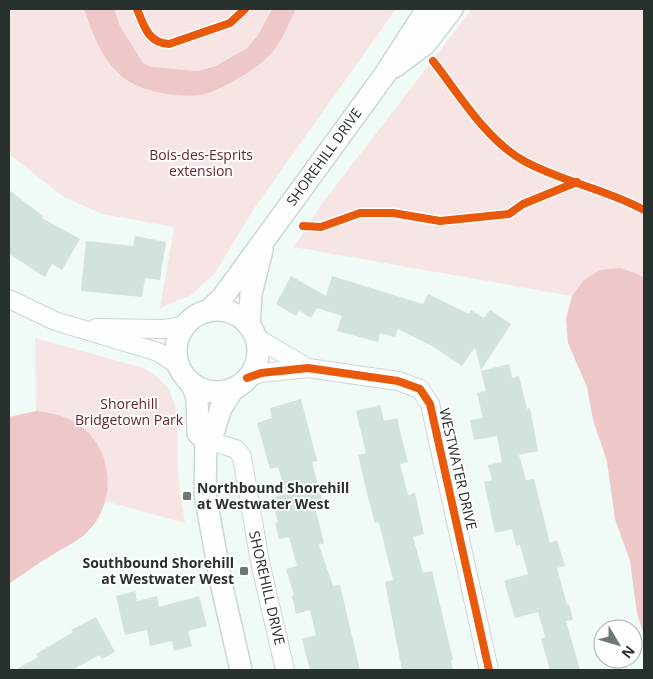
<svg xmlns="http://www.w3.org/2000/svg" width="653" height="679" font-family="'Open Sans',sans-serif">
	<rect width="100%" height="100%" fill="#f0faf6"/>
	<g fill="#f6e5e4">
		<path d="M9,9H84C95,39 105,65 133,84L239,79C247,69 259,66 268,57C281,43 288,25 296,9H396L253,210L215,273L191,295L160,308L174,227L102,214L64,197L9,154Z"/>
		<polygon points="114,9 272,9 258,35 247,48 216,66 198,71 152,67 143,63 120,26"/>
		<polygon points="472,9 644,9 644,278 638,274 572,296 294,247 321,205"/>
		<path d="M35,338L143,368C155,375 167,383 172,397C180,417 177,444 178,466C178,485 182,504 185,523L105,501L108,484L53,413L36,411Z"/>
	</g>
	<g fill="#eec7c8">
		<path d="M84,9H114L120,26L143,63L152,67L198,71L216,66L247,48L258,35L272,9H296C288,25 281,45 267,58C254,70 219,92 201,95C176,98 135,91 118,73C100,55 92,32 84,9Z"/>
		<polygon points="620,268 638,274 644,278 644,635 637,613 630,561 615,519 607,461 593,420 587,387 568,343 566,319 572,296 584,280 600,270"/>
		<path d="M36,411C53,413 69,416 83,428C116,455 116,508 83,536C75,542 65,547 57,552C40,562 24,573 9,584V417Z"/>
	</g>
	<g fill="#d2e2dc">
		<polygon points="9,190 43,216 42,218 80,239 62,270 52,264 45,277 9,254"/>
		<polygon points="135,236 166,242 160,280 145,278 142,297 81,291 86,241 133,246"/>
		<polygon points="291,276 326,296 332,276 423,304 428,294 469,314 471,310 484,318 490,310 511,324 481,370 475,347 462,366 434,347 398,329 395,337 380,333 378,342 337,331 342,316 317,308 311,318 299,311 296,316 276,304"/>
		<polygon points="509,364 512,378 519,376 527,409 530,408 538,451 519,455 526,480 534,479 550,543 557,540 565,566 557,568 567,605 569,604 573,620 566,621 580,670 550,670 541,639 545,637 538,612 515,618 504,581 528,574 520,545 516,546 512,529 495,533 484,482 492,480 488,465 502,462 497,436 474,440 470,420 483,418 477,393 486,391 481,371"/>
		<polygon points="301,399 317,461 312,462 323,504 315,507 324,543 319,545 333,586 340,585 360,670 310,670 302,639 316,635 310,610 296,614 292,596 294,595 286,569 297,566 289,537 279,539 275,523 278,522 271,498 286,494 278,467 270,469 257,423 272,418 270,408"/>
		<polygon points="380,405 384,421 397,418 408,462 400,464 408,495 415,493 424,534 413,537 423,573 432,571 453,660 451,660 453,670 402,670 385,582 393,580 379,522 375,523 367,493 358,455 366,453 356,411"/>
		<polygon points="135,591 137,601 157,596 159,607 199,596 207,626 188,631 192,646 174,651 172,641 150,646 147,630 125,635 116,596"/>
		<polygon points="96,617 115,652 102,659 99,655 72,670 15,670 38,657 36,654 73,632 71,630"/>
	</g>
	<g fill="none" stroke-linecap="round" stroke-linejoin="round">
		<g stroke="#cdd6d2" stroke-width="20">
			<g id="minor">
				<polyline points="9,299 55,321 158,352 178,365"/>
				<polyline points="96,328 164,329 184,326"/>
				<polyline points="257,338 308,368"/>
				<polyline points="247,378 261,373 308,368 398,381 420,389 430,404 489,670"/>
				<polyline points="206,440 236,449 242,457 260,562 285,670"/>
			</g>
		</g>
		<g stroke="#cdd6d2" stroke-width="24">
			<g id="tertiary">
				<polyline points="394,67 425,44 452,9"/>
				<circle cx="217" cy="351" r="41"/>
				<polyline points="208,311 222,298 386,73 427,9"/>
				<polyline points="249,326 251,294 262,250"/>
				<polyline points="191,383 197,397 198,433 206,440"/>
				<polyline points="234,388 221,408 213,433 206,440 205,494 222,587 241,670"/>
			</g>
		</g>
		<use href="#minor" stroke="#fdfefe" stroke-width="18"/>
		<use href="#tertiary" stroke="#fdfefe" stroke-width="21"/>
		<g stroke="#fff" stroke-width="11">
			<g id="cycleway">
				<path d="M137,9C144,26 148,43 169,44L230,23L245,9"/>
				<path d="M433,61C459,94 486,140 524,161C562,182 606,189 644,210"/>
				<polyline points="303,226 321,227 360,213 393,213 440,221 509,214 523,204 577,182"/>
				<polyline points="247,378 261,373 308,368 398,381 420,389 430,404 489,670"/>
			</g>
		</g>
		<use href="#cycleway" stroke="#e8590c" stroke-width="8"/>
	</g>
	<g fill="#6d7774" stroke="#fff" stroke-width="2">
		<rect x="182" y="491" width="10" height="10" rx="2.5"/>
		<rect x="239" y="566" width="10" height="10" rx="2.5"/>
	</g>
	<g text-anchor="middle" stroke-width="4" stroke-linejoin="round" paint-order="stroke">
		<g font-size="14" fill="#69232c" stroke="#fff">
			<text x="201" y="160">Bois-des-Esprits<tspan x="201" dy="16">extension</tspan></text>
			<text x="129" y="409">Shorehill<tspan x="129" dy="16">Bridgetown Park</tspan></text>
		</g>
		<g font-size="14" fill="#27312e" stroke="#fff">
			<text transform="translate(324 157) rotate(-54)" y="5">SHOREHILL DRIVE</text>
			<text transform="translate(458 469) rotate(77)" y="5">WESTWATER DRIVE</text>
			<text transform="translate(267 588) rotate(77)" y="5">SHOREHILL DRIVE</text>
		</g>
		<g font-size="14" font-weight="bold" fill="#27312e" stroke="#fff" text-anchor="start">
			<text x="197" y="493">Northbound Shorehill<tspan x="197" dy="16">at Westwater West</tspan></text>
			<text x="234" y="568" text-anchor="end">Southbound Shorehill<tspan x="234" dy="16">at Westwater West</tspan></text>
		</g>
	</g>
	<rect width="653" height="679" fill="none" stroke="#27312e" stroke-width="20"/>
	<g transform="translate(618 644) rotate(128)"><circle r="24" fill="#ffffff" stroke="#a9adab"/>
	<path d="M0-4L9 19L0 12L-9 19Z" fill="#6d7774"/>
	<text y="-8" font-size="14" font-weight="bold" text-anchor="middle" fill="#27312e">N</text>
	</g>
</svg>
